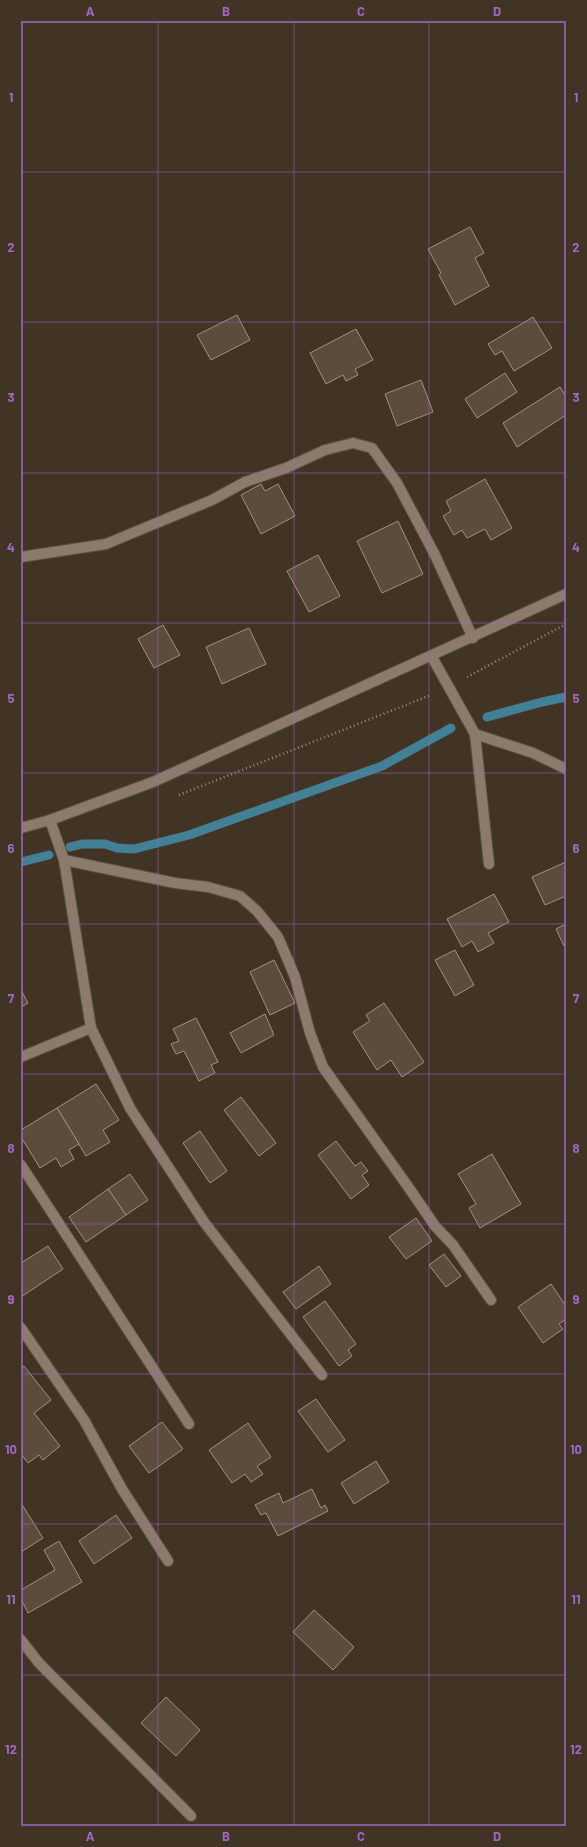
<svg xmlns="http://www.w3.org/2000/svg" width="587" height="1847" font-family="Barlow,sans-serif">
	<rect width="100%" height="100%" fill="#423425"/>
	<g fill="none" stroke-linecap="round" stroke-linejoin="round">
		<g stroke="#428095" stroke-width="9">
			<polyline points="487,717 542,702 566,697"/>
			<polyline points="70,847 82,844 105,844 117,848 134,849 189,835 382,766 451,728"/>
			<polyline points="21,862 49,855"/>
		</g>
	</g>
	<g fill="#5c4c3d" stroke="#a29080">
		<polygon points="470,227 484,253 475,258 489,286 455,305 439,275 441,273 428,249"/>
		<polygon points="237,315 250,340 211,360 197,335"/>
		<polygon points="533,317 552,348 514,371 502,351 495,355 488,344"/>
		<polygon points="356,329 373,360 355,369 358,375 346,381 343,375 326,384 310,353"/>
		<polygon points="505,373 517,392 477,418 465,399"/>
		<polygon points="421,380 433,412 397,426 385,394"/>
		<polygon points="560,387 566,397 566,415 517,447 503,423"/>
		<polygon points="485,479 512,528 491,540 485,529 467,538 462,530 454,535 443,516 451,511 446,501"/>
		<polygon points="261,484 265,491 278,484 295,516 261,534 241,495"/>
		<polygon points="398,521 423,574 382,593 357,541"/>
		<polygon points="318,555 340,596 309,612 287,571"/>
		<polygon points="163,625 180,655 154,668 138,639"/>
		<polygon points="249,628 266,664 222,684 206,647"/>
		<polygon points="566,862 566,896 545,905 532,877"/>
		<polygon points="494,894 509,922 488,933 494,943 478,952 472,941 462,947 447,919"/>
		<polygon points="566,924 566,945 564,946 556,929"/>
		<polygon points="455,950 474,985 455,996 435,960"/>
		<polygon points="274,960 295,1003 270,1015 250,972"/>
		<polygon points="21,990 28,1003 21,1007"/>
		<polygon points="384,1003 424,1062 402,1077 391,1060 377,1070 353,1032 370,1021 366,1015"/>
		<polygon points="265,1014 274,1035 241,1053 230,1033"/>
		<polygon points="196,1018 218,1062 211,1065 215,1073 199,1081 184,1051 176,1054 171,1044 179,1041 173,1029"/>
		<polygon points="96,1084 119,1120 103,1130 110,1142 86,1156 57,1108"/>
		<polygon points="241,1097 276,1143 259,1156 224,1110"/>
		<polygon points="57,1108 79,1144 69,1150 74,1159 61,1167 56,1158 40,1168 21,1137 21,1130"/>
		<polygon points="200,1131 227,1171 210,1183 183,1143"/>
		<polygon points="336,1141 355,1166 361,1162 368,1171 362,1175 369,1185 351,1199 318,1155"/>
		<polygon points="492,1154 521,1204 480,1228 469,1208 476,1204 458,1174"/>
		<polygon points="130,1174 148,1200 126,1215 108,1189"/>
		<polygon points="108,1189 126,1215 86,1242 69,1217"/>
		<polygon points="416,1218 432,1241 406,1259 389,1237"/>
		<polygon points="48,1246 63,1269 21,1297 21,1263"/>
		<polygon points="444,1254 461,1276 446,1287 429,1265"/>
		<polygon points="319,1266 331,1284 296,1309 283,1292"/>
		<polygon points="551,1284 566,1306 566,1319 559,1324 563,1329 543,1343 518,1307"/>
		<polygon points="325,1301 356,1344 348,1350 352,1356 339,1366 303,1317"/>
		<polygon points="24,1366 51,1400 34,1413 60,1446 43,1460 39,1455 28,1463 21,1454 21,1368"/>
		<polygon points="316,1399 345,1440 328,1452 298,1411"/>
		<polygon points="162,1422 183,1449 149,1473 129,1446"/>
		<polygon points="248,1423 271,1457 257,1466 263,1474 251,1482 245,1474 232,1483 209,1450"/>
		<polygon points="376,1461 389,1482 354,1504 341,1483"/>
		<polygon points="312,1489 321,1508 325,1505 328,1511 278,1536 266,1513 261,1515 255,1505 279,1493 283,1503"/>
		<polygon points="21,1503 43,1538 21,1552"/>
		<polygon points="116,1515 132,1538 94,1564 79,1541"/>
		<polygon points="59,1541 82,1582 28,1613 21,1599 21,1590 55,1570 44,1550"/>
		<polygon points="314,1610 354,1647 333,1670 293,1632"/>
		<polygon points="166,1697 200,1730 176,1756 141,1723"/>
	</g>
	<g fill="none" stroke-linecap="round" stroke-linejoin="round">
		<g stroke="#5d5043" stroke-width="12">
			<g id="service">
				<polyline points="21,557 106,544 212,500 245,482 286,468 325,450 353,443 372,448 397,483 434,553 473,638"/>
				<polyline points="432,657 475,734 533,753 566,769"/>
				<polyline points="475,734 489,864"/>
				<polyline points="50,820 64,860 175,883 208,887 240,896 257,911 278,937 295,977 310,1033 323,1067 409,1188 435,1226 453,1245 491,1300"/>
				<polyline points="21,1057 91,1028 130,1108 204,1222 322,1375"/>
				<polyline points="21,1165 189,1424"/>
				<polyline points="21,1328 84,1420 122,1489 168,1561"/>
				<polyline points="21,1640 39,1663 191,1816"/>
			</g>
		</g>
		<g stroke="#5d5043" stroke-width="12">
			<polyline id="minor" points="64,860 91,1028"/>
		</g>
		<g stroke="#5d5043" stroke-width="12">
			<polyline id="tertiary" points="21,828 50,820 153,782 566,594"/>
		</g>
		<g stroke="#998d81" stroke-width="2.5" stroke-dasharray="1 3" stroke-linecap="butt">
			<polyline points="467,677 566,624"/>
			<polyline points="179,795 431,695"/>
		</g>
		<use href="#service" stroke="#8c7b6b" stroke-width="10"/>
		<use href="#minor" stroke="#8c7b6b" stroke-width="10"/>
		<use href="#tertiary" stroke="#8c7b6b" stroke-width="10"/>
	</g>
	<path fill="none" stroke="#9f68c4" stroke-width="1" stroke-opacity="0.55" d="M158,21V1826M294,21V1826M429,21V1826M21,172H566M21,322H566M21,473H566M21,623H566M21,773H566M21,924H566M21,1074H566M21,1224H566M21,1374H566M21,1524H566M21,1675H566"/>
	<rect width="587" height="1847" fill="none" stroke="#423425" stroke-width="44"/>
	<rect x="22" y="22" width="543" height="1803" fill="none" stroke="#9f68c4" stroke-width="1.5"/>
	<g font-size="13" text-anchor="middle" font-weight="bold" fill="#9f68c4">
		<text x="90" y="16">A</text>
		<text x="226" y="16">B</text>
		<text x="361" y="16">C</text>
		<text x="497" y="16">D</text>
		<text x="11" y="102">1</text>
		<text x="576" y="102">1</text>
		<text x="11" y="252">2</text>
		<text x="576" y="252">2</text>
		<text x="11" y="402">3</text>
		<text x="576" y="402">3</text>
		<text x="11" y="552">4</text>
		<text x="576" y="552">4</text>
		<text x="11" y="703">5</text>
		<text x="576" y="703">5</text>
		<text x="11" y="853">6</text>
		<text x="576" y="853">6</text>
		<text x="11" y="1003">7</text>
		<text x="576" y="1003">7</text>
		<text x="11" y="1153">8</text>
		<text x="576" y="1153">8</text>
		<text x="11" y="1304">9</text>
		<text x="576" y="1304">9</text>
		<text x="11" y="1454">10</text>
		<text x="576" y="1454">10</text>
		<text x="11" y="1604">11</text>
		<text x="576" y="1604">11</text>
		<text x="11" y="1754">12</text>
		<text x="576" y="1754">12</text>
		<text x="90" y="1841">A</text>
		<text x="226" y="1841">B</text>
		<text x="361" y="1841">C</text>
		<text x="497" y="1841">D</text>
	</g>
</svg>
